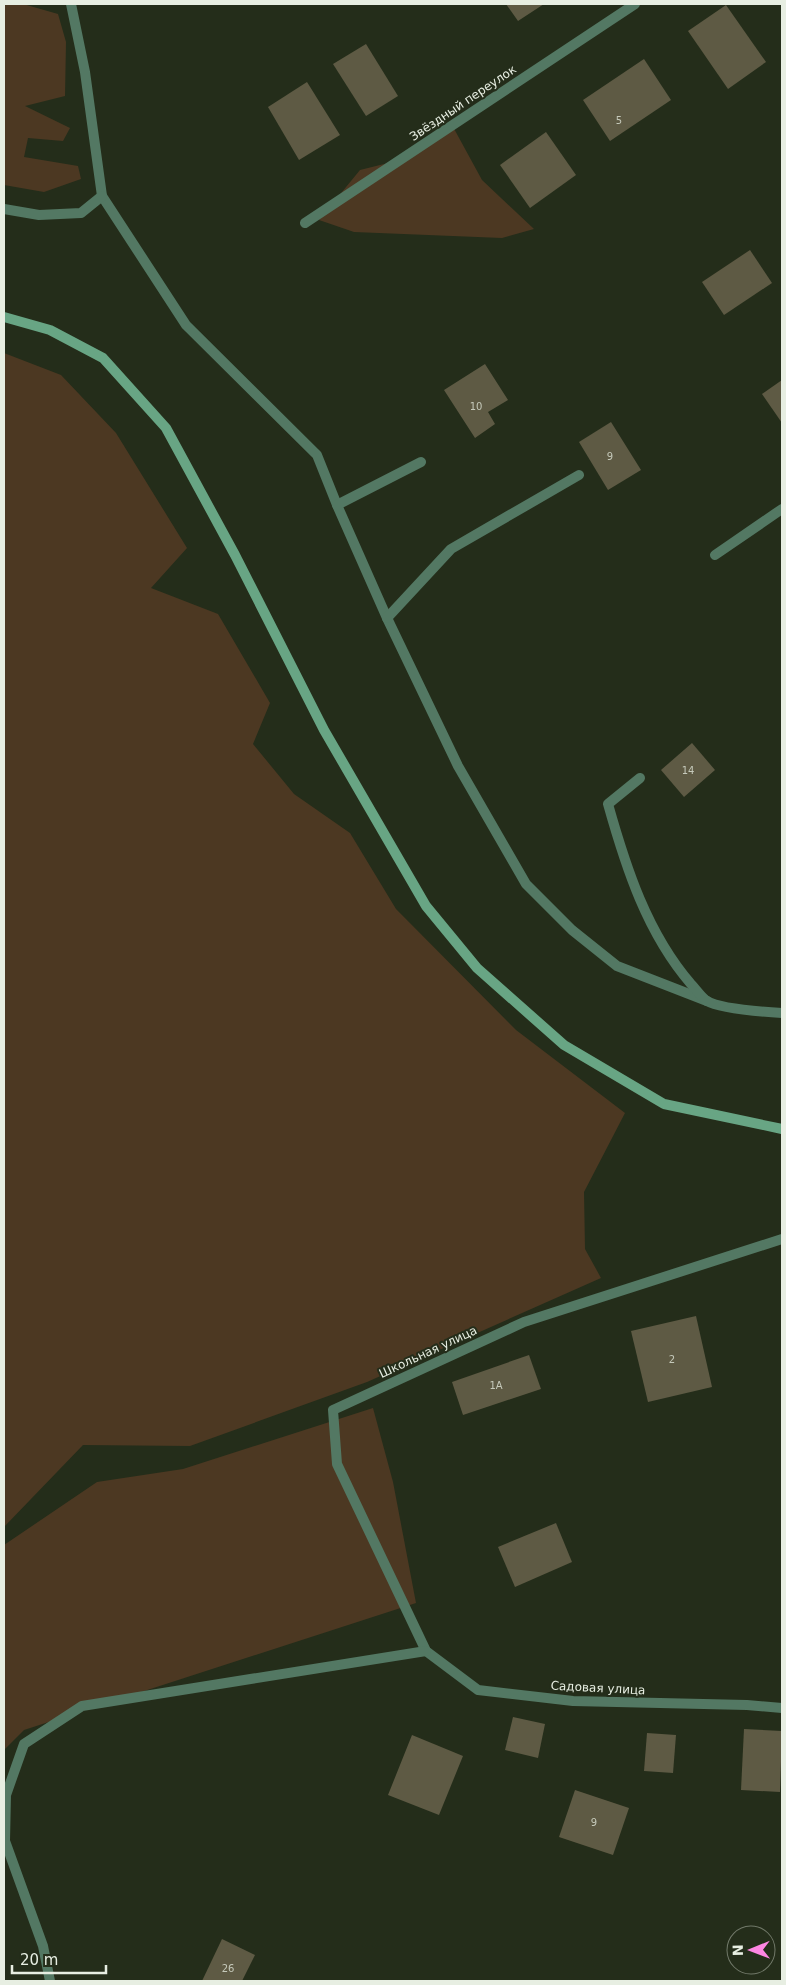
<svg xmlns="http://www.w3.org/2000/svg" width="786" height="1985" font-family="'DejaVu Sans',sans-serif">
	<rect width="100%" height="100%" fill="#242d1a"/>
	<g fill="#4c3822">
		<polygon points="4,4 23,4 58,14 66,42 65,96 25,106 70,128 63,141 28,138 24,157 78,166 81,179 44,192 4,185"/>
		<polygon points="452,125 482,180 534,229 502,238 354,232 319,220 360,170 412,157"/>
		<polygon points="4,353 61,375 116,433 187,548 151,588 218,614 270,703 253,744 294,794 350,833 396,909 516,1030 625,1113 584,1192 585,1249 601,1278 367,1382 190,1446 83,1445 4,1527"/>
		<polygon points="373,1408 393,1482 416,1603 24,1730 4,1750 4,1545 97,1482 183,1469"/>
	</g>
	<g fill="#5e5a44">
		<polygon points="506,4 544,4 518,21"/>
		<polygon points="726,5 766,62 728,89 688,31"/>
		<polygon points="366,44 398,96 366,116 333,64"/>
		<polygon points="644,59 671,100 610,141 583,100"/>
		<polygon points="307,82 340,135 299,160 268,107"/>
		<polygon points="546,132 576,175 530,208 500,165"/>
		<polygon points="750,250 772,283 724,315 702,282"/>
		<polygon points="485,364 508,400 488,412 495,424 475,438 444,390"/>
		<polygon points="782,380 782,423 762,394"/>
		<polygon points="611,422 641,470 608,490 579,442"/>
		<polygon points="692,743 715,770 684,797 661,770"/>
		<polygon points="696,1316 712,1387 648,1402 631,1331"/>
		<polygon points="529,1355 541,1389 463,1415 452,1382"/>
		<polygon points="556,1523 572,1562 515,1587 498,1547"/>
		<polygon points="513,1717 545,1724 538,1758 505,1750"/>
		<polygon points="744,1729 782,1731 780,1792 741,1790"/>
		<polygon points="647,1733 676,1735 673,1773 644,1771"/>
		<polygon points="412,1735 463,1756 439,1815 388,1795"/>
		<polygon points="575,1790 629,1808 613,1855 559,1837"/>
		<polygon points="222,1939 255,1955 242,1981 202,1981"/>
	</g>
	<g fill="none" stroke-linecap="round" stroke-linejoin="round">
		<g stroke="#537863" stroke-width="10">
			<polyline points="71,4 85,72 102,196 186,325 317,455 337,505"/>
			<polyline points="4,209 39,215 81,213 102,196"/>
			<polyline points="421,462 337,505 387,618 458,766 526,884 572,930 617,966 707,1001"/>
			<polyline points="387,618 451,549 579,475"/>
			<path d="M640,778L608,804C626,868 647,933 691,984C696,989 701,997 707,1001C720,1009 766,1012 782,1013"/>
		</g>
		<g stroke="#537863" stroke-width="10">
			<polyline points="305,223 635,4"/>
			<polyline points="715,555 782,509"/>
			<polyline points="782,1239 524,1322 333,1410 337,1464 426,1651 478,1690 573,1701 747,1705 782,1708"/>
			<polyline points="50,1981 43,1946 5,1841 6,1795 24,1744 82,1706 426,1651"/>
		</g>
		<polyline stroke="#68a584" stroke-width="10" points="4,317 50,330 103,358 166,428 235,555 324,730 426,906 477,968 564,1045 664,1104 782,1129"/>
	</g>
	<g text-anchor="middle" stroke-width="4" stroke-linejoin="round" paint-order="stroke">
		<g font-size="10" fill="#c5c9ba">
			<text x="619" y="124">5</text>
			<text x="476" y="410">10</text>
			<text x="610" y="460">9</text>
			<text x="688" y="774">14</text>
			<text x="672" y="1363">2</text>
			<text x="496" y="1389">1А</text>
			<text x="594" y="1826">9</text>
			<text x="228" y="1972">26</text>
		</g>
		<g font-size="12" fill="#e7eee2" stroke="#242d1a">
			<text transform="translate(463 103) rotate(-34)" y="4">Звёздный переулок</text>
			<text transform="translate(428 1352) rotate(-25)" y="4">Школьная улица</text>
			<text transform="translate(598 1688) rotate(3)" y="4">Садовая улица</text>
		</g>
	</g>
	<rect width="786" height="1985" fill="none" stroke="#e7eee2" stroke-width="10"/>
	<g transform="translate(751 1950) rotate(269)"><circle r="24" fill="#242d1a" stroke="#727a6a"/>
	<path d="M0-4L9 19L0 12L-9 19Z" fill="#fd86e2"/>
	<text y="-8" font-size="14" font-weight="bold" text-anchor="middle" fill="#e7eee2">N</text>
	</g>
	<path d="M12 1965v8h94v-8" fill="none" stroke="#e7eee2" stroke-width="2.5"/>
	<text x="20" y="1965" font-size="15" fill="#e7eee2" stroke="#242d1a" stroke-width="4" paint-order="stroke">20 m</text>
</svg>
